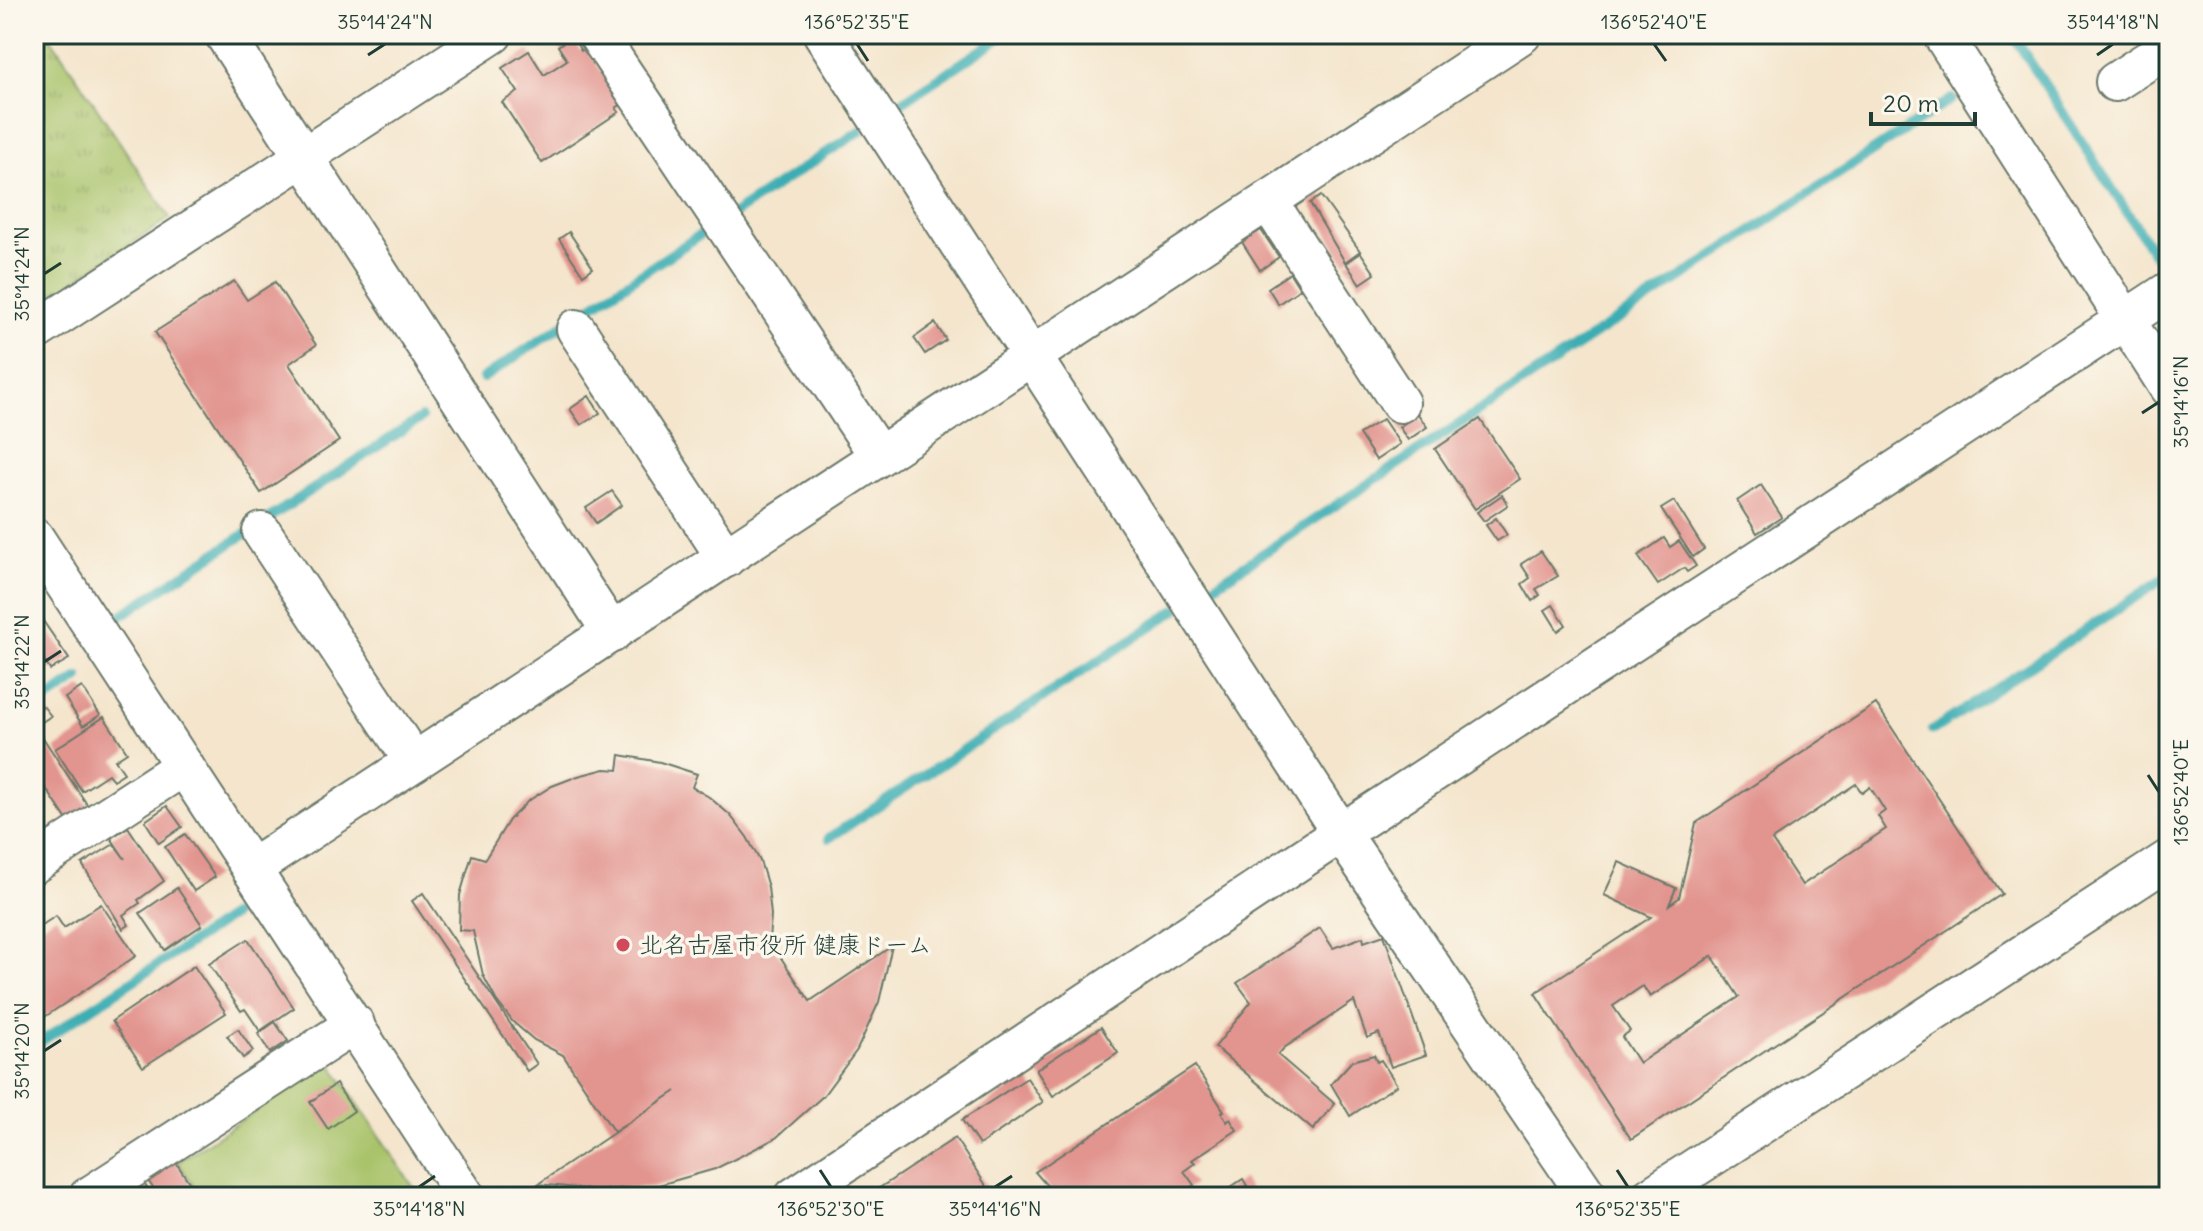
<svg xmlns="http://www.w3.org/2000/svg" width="2203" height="1231" font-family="Delius,'Klee One',sans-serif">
	<defs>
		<pattern id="grass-tufts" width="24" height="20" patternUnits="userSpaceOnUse" patternTransform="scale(2)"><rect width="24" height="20" fill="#a9c36a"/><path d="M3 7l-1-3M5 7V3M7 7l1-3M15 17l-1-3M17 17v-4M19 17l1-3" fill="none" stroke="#89a058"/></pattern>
	</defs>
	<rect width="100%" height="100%" fill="#fbf7ec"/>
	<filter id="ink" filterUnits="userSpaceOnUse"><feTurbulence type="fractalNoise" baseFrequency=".0125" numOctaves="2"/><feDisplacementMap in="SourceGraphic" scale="16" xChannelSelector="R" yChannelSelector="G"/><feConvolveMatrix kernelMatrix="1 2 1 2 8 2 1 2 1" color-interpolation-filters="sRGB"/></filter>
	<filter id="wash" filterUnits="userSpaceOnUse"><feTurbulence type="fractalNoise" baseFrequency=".006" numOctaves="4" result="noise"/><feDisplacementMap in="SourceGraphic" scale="32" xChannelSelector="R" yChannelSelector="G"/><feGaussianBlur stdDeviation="1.8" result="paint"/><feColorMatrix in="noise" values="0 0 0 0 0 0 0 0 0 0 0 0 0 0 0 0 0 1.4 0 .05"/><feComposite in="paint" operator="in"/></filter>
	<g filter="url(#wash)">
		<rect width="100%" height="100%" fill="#f4e5cc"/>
		<polygon fill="url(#grass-tufts)" stroke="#64804f" stroke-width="2" points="34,34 48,34 170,218 34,307"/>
		<polygon fill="#a9c36a" stroke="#64804f" stroke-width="2" points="330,1062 420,1197 201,1197 178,1162"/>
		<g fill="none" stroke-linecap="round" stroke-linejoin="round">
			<g stroke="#3badb3" stroke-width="10">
				<polyline points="2012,34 2169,277"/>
				<polyline points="899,104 1006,34"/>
				<polyline points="733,214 860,131"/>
				<polyline points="483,378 706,231"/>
				<polyline points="1215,585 1952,99"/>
				<polyline points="116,619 421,418"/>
				<polyline points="34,708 79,678"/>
				<polyline points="1933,730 2169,575"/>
				<polyline points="829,838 1176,610"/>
				<polyline points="34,1046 233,915"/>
				<polyline points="432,1197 437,1194"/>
			</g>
		</g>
		<g id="blocks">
			<g fill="#e2948f" fill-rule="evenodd">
				<polygon points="572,36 581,51 586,48 622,104 616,108 619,112 542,163 502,102 518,92 502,68 529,51 544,75 567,60 558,46"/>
				<polygon points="1321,196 1360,251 1345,262 1310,203"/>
				<polygon points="1261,230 1279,257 1260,270 1242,242"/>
				<polygon points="569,232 593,268 583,275 559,239"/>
				<polygon points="1361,253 1375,274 1360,284 1346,263"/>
				<polygon points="1290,273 1300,289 1278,304 1268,288"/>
				<polygon points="234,281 247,300 275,282 316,345 289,364 339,441 261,493 155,332"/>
				<polygon points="935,323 946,340 925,354 914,338"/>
				<polygon points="589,396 600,413 581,425 570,409"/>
				<polygon points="1418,414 1427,427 1408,440 1399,427"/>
				<polygon points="1383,419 1400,444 1376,460 1359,434"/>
				<polygon points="1480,419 1520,479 1475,509 1435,449"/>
				<polygon points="1761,485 1782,517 1757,533 1737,501"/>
				<polygon points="612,491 622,505 596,523 586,508"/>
				<polygon points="1502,495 1508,505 1484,521 1477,512"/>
				<polygon points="1674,501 1704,549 1693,557 1661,509"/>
				<polygon points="1496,518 1507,535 1497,541 1486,525"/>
				<polygon points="1664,538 1670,547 1679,541 1696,566 1687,572 1684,568 1658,585 1638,556"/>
				<polygon points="1541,551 1558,576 1536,589 1540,595 1532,601 1522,584 1530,578 1521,564"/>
				<polygon points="1553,605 1566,625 1558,631 1545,610"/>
				<polygon points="41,618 69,659 50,670 45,662 34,669 34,622"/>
				<polygon points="82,687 100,715 83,726 65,698"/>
				<path d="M1876,704L2002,894L1631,1139L1535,993L1651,917L1604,895L1619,862L1676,888L1669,905L1679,898L1696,823ZM1856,784L1862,793L1870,787L1885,811L1878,816L1886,829L1802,885L1772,840ZM1712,956L1739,997L1639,1063L1622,1037L1630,1031L1613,1006L1643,986L1650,997Z"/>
				<polygon points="43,706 51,716 39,724 34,712"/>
				<polygon points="104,717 127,752 115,760 124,773 113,780 108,774 82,791 55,749"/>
				<polygon points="34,724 88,806 67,820 34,770"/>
				<polygon points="620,755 660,762 697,774 692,787 709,797 730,815 747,837 760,861 768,887 771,915 769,940 810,1001 892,946 879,1002 857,1050 823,1096 776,1138 715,1169 652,1187 596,1190 538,1184 676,1091 614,1132 563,1055 534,1040 513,1022 496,1000 483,975 473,931 459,930 460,895 472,855 485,859 509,820 528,801 552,786 578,776 605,769 618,770"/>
				<polygon points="167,806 182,827 159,843 145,821"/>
				<polygon points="128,827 164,881 138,900 140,903 123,915 129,925 123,929 82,864 114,844 125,859 111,838"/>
				<polygon points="185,834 215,877 194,891 165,847"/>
				<polygon points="177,888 202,925 165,950 140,913"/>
				<polygon points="423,893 537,1064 527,1071 412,901"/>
				<polygon points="101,904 136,956 34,1024 34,930 56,916 64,928"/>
				<polygon points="1320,928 1333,948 1363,937 1364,942 1384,935 1426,1055 1391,1067 1379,1033 1367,1038 1354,1001 1284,1048 1278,1055 1335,1104 1313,1130 1215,1047 1251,1002 1237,983"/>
				<polygon points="248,939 294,1008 260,1031 245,1009 241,1011 209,964"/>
				<polygon points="194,966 226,1013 143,1067 112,1021"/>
				<polygon points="275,1022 288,1041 270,1053 258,1034"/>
				<polygon points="1101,1027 1118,1053 1053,1096 1036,1070"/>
				<polygon points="238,1029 253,1051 243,1058 227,1036"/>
				<polygon points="1374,1055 1377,1062 1381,1060 1397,1085 1350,1116 1331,1084 1352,1061"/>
				<polygon points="1195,1066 1224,1111 1221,1113 1227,1122 1230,1119 1237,1130 1192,1160 1195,1163 1184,1171 1194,1185 1175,1197 1156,1197 1149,1188 1135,1197 1051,1197 1047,1191 1050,1189 1035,1172"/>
				<polygon points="1027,1078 1043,1102 979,1145 962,1120"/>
				<polygon points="336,1084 354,1111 328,1129 310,1102"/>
				<polygon points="955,1138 991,1193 985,1197 866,1197"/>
				<polygon points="173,1158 199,1197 159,1197 145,1176"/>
				<polygon points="141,1179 153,1197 114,1197"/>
				<polygon points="1243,1179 1254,1197 1216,1197"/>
			</g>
		</g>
	</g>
	<g filter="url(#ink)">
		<use href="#blocks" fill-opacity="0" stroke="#6a7869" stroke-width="2"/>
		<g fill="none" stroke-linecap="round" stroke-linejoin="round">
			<g stroke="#6a7869" stroke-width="42">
				<g id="minor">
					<polyline points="224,34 612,633"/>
					<polyline points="597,34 879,456"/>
					<polyline points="823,34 1341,833 1588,1197"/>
					<polyline points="1942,34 2169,388"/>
					<polyline points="2115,82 2169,47"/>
					<polyline points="1268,201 1400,403"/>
					<polyline points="576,329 726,558"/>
					<polyline points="34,332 493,34"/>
					<polyline points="262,532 414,762"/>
					<polyline points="34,537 466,1197"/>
					<polyline points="34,864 184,766"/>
					<polyline points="251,869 1522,34"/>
					<polyline points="88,1197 355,1024"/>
					<polyline points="794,1197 1341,833 2169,291"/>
					<polyline points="1650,1197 2169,859"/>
				</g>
			</g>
			<use href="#minor" stroke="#fff" stroke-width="38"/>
		</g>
	</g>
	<path fill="none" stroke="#1f3d34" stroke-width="3" d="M857,44L868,61M1654,44L1666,61M368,55L385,44M2097,55L2113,44M44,274L61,263M2142,413L2159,402M44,662L61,651M2148,775L2159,792M44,1051L61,1040M820,1170L831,1187M1617,1170L1628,1187M419,1187L435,1176M995,1187L1012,1176"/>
	<circle fill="#d1495b" stroke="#fbf7ec" stroke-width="3" cx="623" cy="945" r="8"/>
	<g text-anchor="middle" stroke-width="7" stroke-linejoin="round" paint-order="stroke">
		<g font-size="24" fill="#1f3d34" stroke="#fbf7ec" text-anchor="start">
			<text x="639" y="953">北名古屋市役所 健康ドーム</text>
		</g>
	</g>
	<rect width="2203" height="1231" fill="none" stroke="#fbf7ec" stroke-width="88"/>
	<path d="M1871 112v12h104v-12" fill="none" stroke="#1f3d34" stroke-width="4"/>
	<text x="1883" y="112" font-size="24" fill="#1f3d34" stroke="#fbf7ec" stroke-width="6" paint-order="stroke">20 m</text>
	<rect x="44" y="44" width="2115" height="1143" fill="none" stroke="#1f3d34" stroke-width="3"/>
	<g font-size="20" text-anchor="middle" fill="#1f3d34">
		<text x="385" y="29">35°14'24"N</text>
		<text x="857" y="29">136°52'35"E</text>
		<text x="1654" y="29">136°52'40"E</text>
		<text x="2113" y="29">35°14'18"N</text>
		<text transform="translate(22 274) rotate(-90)" y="7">35°14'24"N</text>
		<text transform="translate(2181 402) rotate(-90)" y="7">35°14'16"N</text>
		<text transform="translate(22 662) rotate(-90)" y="7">35°14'22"N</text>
		<text transform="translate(2181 792) rotate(-90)" y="7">136°52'40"E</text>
		<text transform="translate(22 1051) rotate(-90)" y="7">35°14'20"N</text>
		<text x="419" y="1216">35°14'18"N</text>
		<text x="831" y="1216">136°52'30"E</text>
		<text x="995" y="1216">35°14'16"N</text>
		<text x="1628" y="1216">136°52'35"E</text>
	</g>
</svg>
